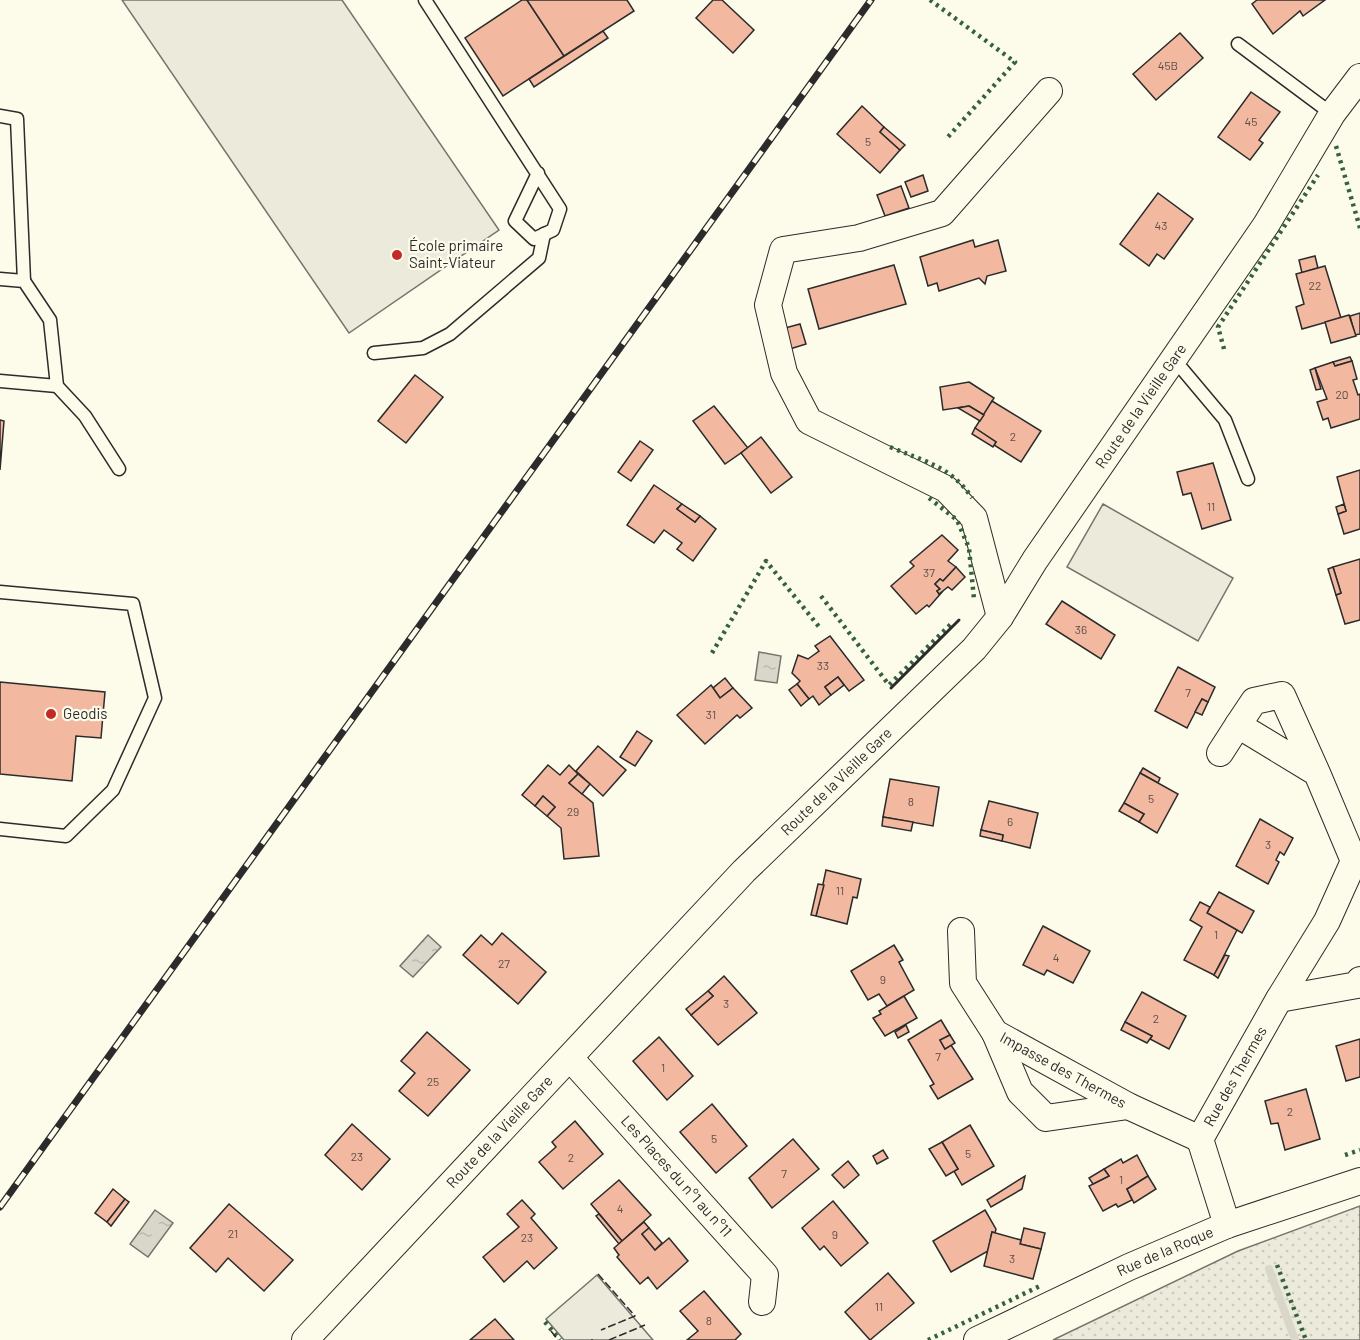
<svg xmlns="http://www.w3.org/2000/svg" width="1360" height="1340" font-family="Barlow,sans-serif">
	<defs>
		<pattern id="grass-dots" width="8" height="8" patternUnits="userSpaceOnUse" patternTransform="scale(1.5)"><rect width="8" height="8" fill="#ecebdb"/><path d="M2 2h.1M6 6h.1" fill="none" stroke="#cbcabc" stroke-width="1.8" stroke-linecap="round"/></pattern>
		<pattern id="water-ripples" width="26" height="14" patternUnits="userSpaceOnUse" patternTransform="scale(1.5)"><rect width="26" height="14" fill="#d8d7c9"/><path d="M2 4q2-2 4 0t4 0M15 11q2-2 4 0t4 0" fill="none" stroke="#bab9ad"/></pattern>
	</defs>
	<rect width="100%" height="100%" fill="#fdfbea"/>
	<polygon fill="url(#grass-dots)" stroke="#74746e" stroke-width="1.5" points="1360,1206 1360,1340 1053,1340 1238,1251"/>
	<g fill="#ecebdb" stroke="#74746e" stroke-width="1.5">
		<polygon points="122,0 342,0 499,230 349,333"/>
		<polygon points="1103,504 1233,578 1198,641 1067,567"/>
		<polygon points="597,1275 653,1340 564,1340 546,1319"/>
	</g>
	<g fill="url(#water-ripples)" stroke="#74746e" stroke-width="1.5">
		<polygon points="759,652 781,656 777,683 755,680"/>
		<polygon points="428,935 441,947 413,977 400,966"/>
		<polygon points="155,1210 173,1223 148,1257 130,1244"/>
	</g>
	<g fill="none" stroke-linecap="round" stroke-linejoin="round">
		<polyline stroke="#d8d7c9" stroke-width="8" points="1269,1269 1295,1340"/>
	</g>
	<g fill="#f2b8a0" stroke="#2b2b2b" stroke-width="1.5">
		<polygon points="522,0 527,0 564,56 503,96 465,38"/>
		<polygon points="527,0 627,0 634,11 564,56"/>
		<polygon points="713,0 722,0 754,30 733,53 696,18"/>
		<polygon points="1257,0 1325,0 1303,16 1300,11 1273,34 1252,4"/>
		<polygon points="603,31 608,38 534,87 529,79"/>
		<polygon points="1180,33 1203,58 1156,100 1133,74"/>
		<polygon points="1251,92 1280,112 1259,140 1263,143 1250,160 1218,137"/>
		<polygon points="862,106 884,127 880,132 900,150 880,173 837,134"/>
		<polygon points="884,127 905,145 900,150 880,132"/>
		<polygon points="923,175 928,191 911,197 905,182"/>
		<polygon points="901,186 909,208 885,216 877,195"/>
		<polygon points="1158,193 1193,219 1164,259 1157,254 1149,266 1120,244"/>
		<polygon points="973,240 975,247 998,240 1006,271 987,276 985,284 979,278 939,291 937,283 928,286 920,257"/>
		<polygon points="1315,256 1318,268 1302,273 1299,260"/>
		<polygon points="894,265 906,304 819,329 808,289"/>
		<polygon points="1325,266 1341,318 1302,329 1296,307 1304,304 1296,274"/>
		<polygon points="1360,313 1360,334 1355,335 1350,316"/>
		<polygon points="1349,315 1356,336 1331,343 1325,322"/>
		<polygon points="800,324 806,344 790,349 785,328"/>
		<polygon points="1350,357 1352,361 1335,366 1333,362"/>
		<polygon points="1352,361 1357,379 1353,380 1358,395 1360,394 1360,419 1331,428 1328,418 1323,420 1317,402 1327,399 1315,368 1333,362 1335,366"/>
		<polygon points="1315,368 1321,389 1316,390 1310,370"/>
		<polygon points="415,375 443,397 406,443 378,421"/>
		<polygon points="969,382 994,398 984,415 969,406 943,410 940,387"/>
		<polygon points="992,401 1041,431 1021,462 994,445 996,442 975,428"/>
		<polygon points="714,406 748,448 725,464 693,421"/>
		<polygon points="969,406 984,415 980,421 958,408"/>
		<polygon points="0,420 4,421 0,470"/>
		<polygon points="975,428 996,442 993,447 972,434"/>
		<polygon points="761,437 792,477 771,493 741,453"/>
		<polygon points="640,441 653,450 631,481 618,472"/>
		<polygon points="1213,463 1231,520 1202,529 1191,493 1183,495 1177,472"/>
		<polygon points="1360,470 1360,529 1344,534 1338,514 1346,511 1337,477"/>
		<polygon points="654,485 682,504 677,509 695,522 700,516 716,529 693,561 677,549 682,543 664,530 654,543 627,525"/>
		<polygon points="682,504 700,516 695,522 677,509"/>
		<polygon points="1344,504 1346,511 1338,514 1336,507"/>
		<polygon points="942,535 958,550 948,561 956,567 943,581 940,579 935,584 940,589 937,591 939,594 943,591 929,607 927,605 916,614 891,586 914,566 910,562"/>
		<polygon points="1360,559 1360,620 1345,624 1336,595 1341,593 1333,567"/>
		<polygon points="956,567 965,577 952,590 948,587 939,594 937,591 940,589 935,584 940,579 943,581"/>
		<polygon points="1333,567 1341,593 1336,595 1328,569"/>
		<polygon points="1062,601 1115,635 1101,659 1046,624"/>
		<polygon points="830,636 864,680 849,691 838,677 825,687 831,695 819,705 813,696 809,699 797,684 800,681 792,673 798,655 808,659 819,651 815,646"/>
		<polygon points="1178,667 1215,687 1208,702 1202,699 1187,728 1155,711"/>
		<polygon points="838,677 844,685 831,695 825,687"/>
		<polygon points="725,678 733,688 720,698 713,688"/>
		<polygon points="0,682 105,692 101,738 76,736 72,781 0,774"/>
		<polygon points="797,684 809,699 801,706 789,690"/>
		<polygon points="711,685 720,698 733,688 752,708 740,718 737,715 705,744 677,715"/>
		<polygon points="1202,699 1208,702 1202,715 1195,712"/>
		<polygon points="637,731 652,741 635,766 620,757"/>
		<polygon points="598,746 626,770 603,796 576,771"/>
		<polygon points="548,765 560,775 569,765 578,774 569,783 593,803 599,856 564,859 561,828 547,816 555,807 543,796 535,806 522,795"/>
		<polygon points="1143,768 1160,778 1158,783 1140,773"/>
		<polygon points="1140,773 1178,794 1157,833 1139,822 1144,814 1124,803"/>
		<polygon points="578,774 590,784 582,794 569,783"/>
		<polygon points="890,779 939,787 933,826 883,817"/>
		<polygon points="543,796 555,807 547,816 535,806"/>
		<polygon points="989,801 1038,813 1030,848 1002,841 1003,835 981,830"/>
		<polygon points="1124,803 1144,814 1139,822 1119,811"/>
		<polygon points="883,817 913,822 911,831 882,826"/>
		<polygon points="1260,819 1293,838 1284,855 1280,852 1276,860 1279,862 1268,884 1236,866"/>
		<polygon points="981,830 1003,835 1002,841 980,836"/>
		<polygon points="826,870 861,879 857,898 853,897 847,924 816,916"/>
		<polygon points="818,884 824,885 816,916 811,915"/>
		<polygon points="1219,892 1254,911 1242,933 1207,913"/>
		<polygon points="1200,902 1210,907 1207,913 1237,930 1214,975 1184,960 1202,927 1190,920"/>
		<polygon points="1043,926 1090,951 1073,983 1047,970 1044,975 1023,965"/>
		<polygon points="502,933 546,972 518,1004 463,955 481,935 492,945"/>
		<polygon points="894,945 903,960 899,962 914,990 887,1006 879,994 868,1000 851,971"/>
		<polygon points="1225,955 1229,956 1218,978 1214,975"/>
		<polygon points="724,976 757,1013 718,1045 691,1015 713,996 708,991"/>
		<polygon points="708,991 713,996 691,1015 686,1009"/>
		<polygon points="1142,992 1186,1016 1169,1049 1150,1039 1152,1036 1125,1022"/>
		<polygon points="904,996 917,1018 885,1036 873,1018 881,1014 879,1011"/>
		<polygon points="941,1020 950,1035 940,1040 945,1049 951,1045 973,1079 938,1099 930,1086 934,1084 908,1040"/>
		<polygon points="1125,1022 1152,1036 1147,1043 1121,1030"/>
		<polygon points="906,1025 909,1032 898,1038 895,1032"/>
		<polygon points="427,1032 470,1070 428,1116 399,1091 415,1073 401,1061"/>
		<polygon points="950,1035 955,1043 945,1049 940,1040"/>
		<polygon points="659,1037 693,1076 667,1100 633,1061"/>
		<polygon points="1360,1039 1360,1077 1346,1081 1336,1046"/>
		<polygon points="1306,1089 1320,1139 1285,1150 1278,1123 1271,1124 1265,1101"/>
		<polygon points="712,1104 747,1146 716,1173 680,1132"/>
		<polygon points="575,1121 603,1154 563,1189 539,1162 556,1147 552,1142"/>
		<polygon points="352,1124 390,1159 362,1190 325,1155"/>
		<polygon points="970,1125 994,1166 962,1185 954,1171 958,1169 942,1142"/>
		<polygon points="793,1139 819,1169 772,1208 749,1178"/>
		<polygon points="942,1142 958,1169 946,1176 929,1149"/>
		<polygon points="883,1150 888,1158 877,1164 873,1156"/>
		<polygon points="1137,1155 1148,1176 1127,1189 1132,1200 1118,1207 1116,1204 1103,1211 1089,1186 1109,1176 1104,1169 1121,1159 1123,1163"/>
		<polygon points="848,1161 859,1175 844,1188 832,1175"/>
		<polygon points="1104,1169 1109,1176 1093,1184 1089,1178"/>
		<polygon points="1025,1176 1022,1189 991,1207 987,1200"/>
		<polygon points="1148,1176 1156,1189 1134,1203 1127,1189"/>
		<polygon points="619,1180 651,1215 622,1241 591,1204"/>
		<polygon points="113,1189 125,1199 107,1222 95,1213"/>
		<polygon points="125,1199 129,1202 111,1226 107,1222"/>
		<polygon points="522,1200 535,1214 531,1218 557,1248 534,1269 527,1261 504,1282 483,1257 519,1227 507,1214"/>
		<polygon points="833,1201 868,1243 841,1266 824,1246 820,1250 802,1228"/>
		<polygon points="229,1204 293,1260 264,1291 228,1258 216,1272 190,1248"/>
		<polygon points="985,1210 996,1229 995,1233 992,1232 988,1251 951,1272 933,1241"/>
		<polygon points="599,1214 622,1241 619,1244 596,1216"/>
		<polygon points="644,1222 649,1228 642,1234 655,1250 669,1238 688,1261 657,1289 648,1277 640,1284 617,1257 619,1255 614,1248"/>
		<polygon points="649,1228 662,1243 655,1250 642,1234"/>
		<polygon points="1024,1228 1045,1233 1041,1249 1020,1244"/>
		<polygon points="992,1232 1021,1240 1020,1244 1041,1249 1033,1279 984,1266"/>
		<polygon points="888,1273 914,1303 870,1340 845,1312"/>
		<polygon points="704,1291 741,1334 735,1340 687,1340 698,1331 680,1311"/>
		<polygon points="495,1319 514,1340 470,1340"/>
	</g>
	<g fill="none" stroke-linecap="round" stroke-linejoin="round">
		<g stroke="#2b2b2b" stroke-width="15">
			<g id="lane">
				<polyline points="425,0 560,209 553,230 534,239 515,221 538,173"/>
				<polyline points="1238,44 1332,114"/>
				<polyline points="0,116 17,119 24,281"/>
				<polyline points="0,279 24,281 50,320 57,386 0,381"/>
				<polyline points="374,353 423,348 450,334 539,258 544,234"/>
				<polyline points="1173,361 1183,370 1225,420 1248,479"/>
				<polyline points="57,386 85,416 119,469"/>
				<polyline points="0,592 133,604 155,698 113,790 66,836 0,829"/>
			</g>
		</g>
		<g stroke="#2b2b2b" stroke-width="28">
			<g id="street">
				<polyline points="1000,617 974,518 946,489 809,421 784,373 768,305 783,250 859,238 942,213 1049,91"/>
				<polyline points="1220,753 1238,725"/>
				<path id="s1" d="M961,931L963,983L995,1033L1128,1106L1200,1139"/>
				<polyline points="1279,999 1357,985 1360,980"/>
				<polyline points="995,1033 1020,1092 1046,1118 1128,1106"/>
				<path id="s2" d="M570,1058L765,1275L762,1302"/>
				<path id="s3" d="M1227,1225L1200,1139L1279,999L1327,921L1354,861L1317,773L1238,725L1254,701L1282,695L1317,773"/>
				<path id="s4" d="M305,1340L744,871L974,649L1000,617L1035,560L1266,225L1332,114L1360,77"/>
				<path id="s5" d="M977,1340L1129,1267L1227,1225L1360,1181"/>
			</g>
		</g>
		<use href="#lane" stroke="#fdfbea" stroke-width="12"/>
		<use href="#street" stroke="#fdfbea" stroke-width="26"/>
		<g stroke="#2b2b2b" stroke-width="7">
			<polyline id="rail" points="0,1207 871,0"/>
		</g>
		<use href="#rail" stroke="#fdfbea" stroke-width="4.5" stroke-dasharray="14" stroke-linecap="butt"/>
		<g stroke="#34623c" stroke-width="4.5" stroke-dasharray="3 4.5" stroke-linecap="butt">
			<polyline points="930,0 1015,62 948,137"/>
			<polyline points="1336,146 1360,228"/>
			<polyline points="1224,349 1218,327 1318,175"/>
			<path d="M890,447C923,461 951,466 972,498"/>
			<polyline points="929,498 957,520 969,548 974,599"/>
			<polyline points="821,596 889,685 952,623"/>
			<polyline points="712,653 766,561 820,628"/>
			<polyline points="1345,1155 1360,1150"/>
			<polyline points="1277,1265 1306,1340"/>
			<polyline points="545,1322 560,1340"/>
			<polyline points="928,1340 1040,1286"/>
		</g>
		<g stroke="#2b2b2b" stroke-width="1.5" stroke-dasharray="8 3" stroke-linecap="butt">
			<polyline points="598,1274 635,1316 601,1330"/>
			<polyline points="551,1331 558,1340"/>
			<polyline points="592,1340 592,1339"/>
			<polyline points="609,1340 645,1325"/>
		</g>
		<polyline stroke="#2b2b2b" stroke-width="3" points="891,688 959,620"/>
	</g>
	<g fill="#c62828" stroke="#fdfbea" stroke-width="2">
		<circle cx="397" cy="255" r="6"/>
		<circle cx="51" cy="714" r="6"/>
	</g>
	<g text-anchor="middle" stroke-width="4.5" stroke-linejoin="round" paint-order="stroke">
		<g font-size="12" fill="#5d4e48">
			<text x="1168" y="70">45B</text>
			<text x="1251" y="126">45</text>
			<text x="868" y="146">5</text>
			<text x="1161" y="230">43</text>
			<text x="1315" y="290">22</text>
			<text x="1342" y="399">20</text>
			<text x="1013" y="441">2</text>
			<text x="1211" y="511">11</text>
			<text x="929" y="577">37</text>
			<text x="1081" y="634">36</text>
			<text x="823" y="670">33</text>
			<text x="1188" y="697">7</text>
			<text x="711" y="719">31</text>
			<text x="1151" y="803">5</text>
			<text x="911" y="806">8</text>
			<text x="573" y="816">29</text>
			<text x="1010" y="826">6</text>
			<text x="1268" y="849">3</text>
			<text x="840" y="895">11</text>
			<text x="1216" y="939">1</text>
			<text x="1056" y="962">4</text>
			<text x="504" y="968">27</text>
			<text x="883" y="984">9</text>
			<text x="726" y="1008">3</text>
			<text x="1156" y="1023">2</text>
			<text x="938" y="1061">7</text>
			<text x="663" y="1072">1</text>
			<text x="433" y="1086">25</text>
			<text x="1290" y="1116">2</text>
			<text x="714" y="1143">5</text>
			<text x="968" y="1158">5</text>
			<text x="357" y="1161">23</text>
			<text x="571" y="1162">2</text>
			<text x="784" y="1178">7</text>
			<text x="1121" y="1184">1</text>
			<text x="620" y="1213">4</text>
			<text x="233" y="1238">21</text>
			<text x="835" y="1239">9</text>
			<text x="527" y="1242">23</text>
			<text x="1012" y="1263">3</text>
			<text x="879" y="1311">11</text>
			<text x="709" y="1325">8</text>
		</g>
		<g font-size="15" fill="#2b2b2b" stroke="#fdfbea" text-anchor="start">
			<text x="409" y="251">École primaire<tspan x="409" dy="17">Saint-Viateur</tspan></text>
			<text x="63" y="719">Geodis</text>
		</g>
		<g font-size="15" fill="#2b2b2b" stroke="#fdfbea">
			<text dy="5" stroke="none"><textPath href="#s4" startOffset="1257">Route de la Vieille Gare</textPath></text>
			<text dy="5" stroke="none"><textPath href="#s4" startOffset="771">Route de la Vieille Gare</textPath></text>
			<text dy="5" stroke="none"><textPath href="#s1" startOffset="189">Impasse des Thermes</textPath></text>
			<text dy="5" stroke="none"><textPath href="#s3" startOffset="162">Rue des Thermes</textPath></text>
			<text dy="5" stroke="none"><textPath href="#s4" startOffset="285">Route de la Vieille Gare</textPath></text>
			<text dy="5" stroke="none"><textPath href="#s2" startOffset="159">Les Places du n°1 au n°11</textPath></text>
			<text dy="5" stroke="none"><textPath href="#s5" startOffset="208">Rue de la Roque</textPath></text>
		</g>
	</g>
</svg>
